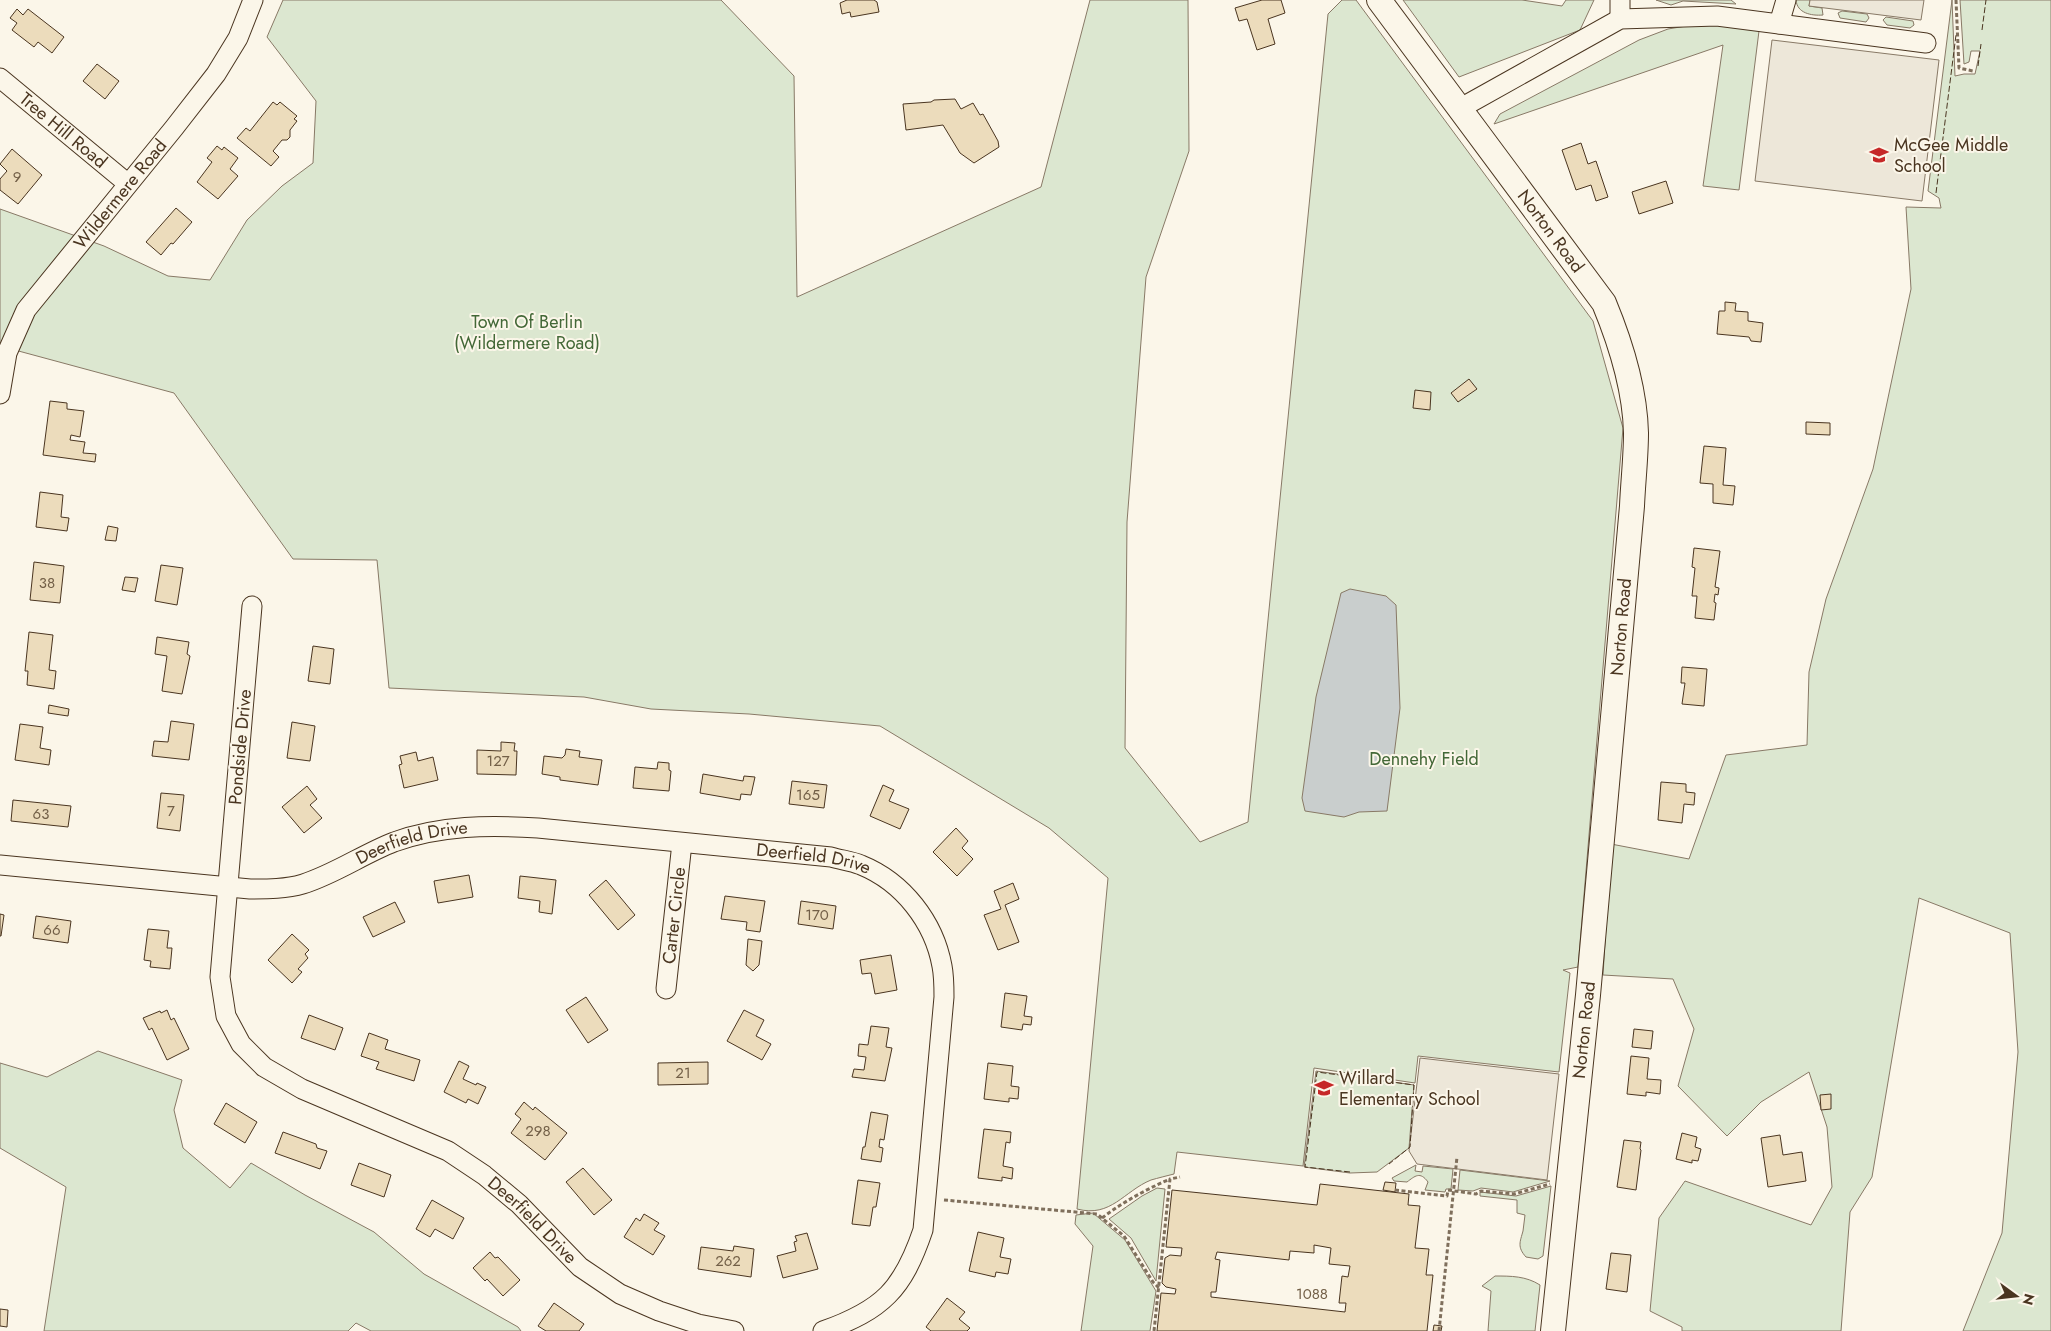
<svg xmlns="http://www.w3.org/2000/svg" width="2051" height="1331" font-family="Jost,sans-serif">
	<rect width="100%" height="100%" fill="#fbf6e9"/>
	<g fill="#dce7d0" stroke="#887966">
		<path d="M283,0H721L794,76L797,297L1041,187L1090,0H1188L1189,151L1146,277L1127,522L1125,748L1200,842L1248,822L1328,14L1342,0H1356L1593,321L1623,428L1578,967L1563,970L1570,973L1559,1072L1418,1056L1415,1083L1314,1068L1303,1166L1177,1152L1174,1174C1166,1176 1158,1178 1151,1180C1124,1191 1111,1218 1077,1209L1108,878L1049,828L880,726L749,714L651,709L584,697L389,688L377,560L293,559L174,393L0,346V209L104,246L168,276L210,280L247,220L282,186L313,163L316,101L267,37Z"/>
		<polygon points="1403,0 1522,0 1562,6 1566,0 1594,0 1580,30 1459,77"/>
		<polygon points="1656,0 1731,0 1736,4 1683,1 1671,5"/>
		<path d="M1796,0H1810L1809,6L1822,8L1823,15C1811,16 1797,13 1796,0Z"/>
		<polygon points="1952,0 1955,76 1964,74 1975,74 1980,51 1971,51 1969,62 1964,64 1960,0 2051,0 2051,1331 1963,1331 2002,1233 2018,1052 2010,933 1919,898 1872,1177 1850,1212 1841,1331 1682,1331 1682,1327 1650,1311 1659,1218 1685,1181 1811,1225 1832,1187 1827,1127 1809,1072 1761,1102 1727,1136 1678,1086 1694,1029 1673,979 1603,975 1611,844 1689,859 1726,755 1807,745 1809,672 1826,599 1873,469 1911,289 1906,207 1941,208 1939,198 1928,191"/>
		<polygon points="1842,11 1867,14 1869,18 1866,22 1840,18 1838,13"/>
		<polygon points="1886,17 1913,21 1914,25 1910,28 1887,25 1883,20"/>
		<polygon points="1698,24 1755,27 1759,31 1739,190 1703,186 1723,45 1494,124 1500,114 1639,40 1668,29"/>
		<polygon points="98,1051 182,1080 174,1110 183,1148 230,1188 251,1163 305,1195 374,1232 424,1274 518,1327 521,1331 371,1331 356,1323 348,1331 44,1331 66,1187 0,1148 0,1063 47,1077"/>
		<polygon points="1316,1071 1414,1085 1409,1148 1377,1172 1350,1173 1304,1167"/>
		<path d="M1416,1165L1415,1171L1422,1172L1423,1166L1453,1169L1451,1189H1446L1445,1192L1425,1190L1428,1182C1420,1171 1415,1176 1407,1182L1394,1181L1392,1178Z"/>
		<polygon points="1460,1170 1550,1181 1513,1192 1481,1188 1473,1191 1458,1190"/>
		<path d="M1551,1186L1543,1256L1538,1259L1526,1257C1517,1247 1520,1242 1523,1231C1524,1226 1524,1220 1525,1215L1517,1213V1200L1480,1196V1192L1516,1196Z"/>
		<polygon points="1157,1188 1165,1189 1156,1281 1131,1238 1109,1219 1142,1196"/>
		<polygon points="1093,1213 1125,1240 1156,1291 1150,1331 1081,1331 1093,1246 1075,1224 1076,1215"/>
		<path d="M1495,1276C1511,1276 1526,1276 1540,1285L1535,1331H1488L1491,1291L1482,1286Z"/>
	</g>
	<g fill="#ede7d9" stroke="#887966">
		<polygon points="1810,0 1924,0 1921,20 1809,6"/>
		<polygon points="1772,40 1939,60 1922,201 1755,181"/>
		<polygon points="1420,1058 1559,1074 1547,1180 1417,1164 1409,1151"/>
	</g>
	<polygon fill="#c9cecd" stroke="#887966" points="1350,589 1386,596 1396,605 1400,708 1387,811 1359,812 1344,817 1305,811 1302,798 1316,697 1341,593"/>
	<g fill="#ecdcbc" stroke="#4a3520" fill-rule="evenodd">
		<polygon points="847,0 874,0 877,2 879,12 851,17 850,12 842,14 840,3"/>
		<polygon points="1262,0 1281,0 1285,13 1268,19 1275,44 1257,50 1247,19 1239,21 1235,8"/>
		<polygon points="17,9 23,15 28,9 64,37 52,53 38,42 34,47 12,30 17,23 10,18"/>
		<polygon points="97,64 119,81 105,99 83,81"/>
		<polygon points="955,99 961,109 973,103 980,115 983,114 998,141 999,147 974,163 960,153 943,125 906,130 903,104 931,102 934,100"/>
		<polygon points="273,102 277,105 280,102 297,116 294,119 297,121 290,130 290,137 287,140 282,140 273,151 279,157 271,166 237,138 246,128 250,131"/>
		<polygon points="1581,143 1588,164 1596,161 1608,197 1596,201 1591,185 1576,190 1562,150"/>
		<polygon points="217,146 222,150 224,147 238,158 230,169 238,176 218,199 197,182 212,162 207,158"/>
		<polygon points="12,149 42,175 18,204 0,190 0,179 7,171 0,164"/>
		<polygon points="1666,181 1673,203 1639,214 1632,192"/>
		<polygon points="176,208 192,222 173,244 171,243 161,255 146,242"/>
		<polygon points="1725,302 1736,303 1735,311 1748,312 1748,321 1763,323 1761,342 1751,341 1749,337 1717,334 1719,311 1725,311"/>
		<polygon points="1469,379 1477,389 1458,402 1451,393"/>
		<polygon points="1415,390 1431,392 1430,410 1413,408"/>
		<polygon points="50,401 67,403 67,409 84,411 80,437 71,435 70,440 85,442 83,453 96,454 95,462 43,455"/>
		<polygon points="1806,422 1830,423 1830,435 1806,434"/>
		<polygon points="1704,446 1726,448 1723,485 1735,486 1733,505 1713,503 1713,484 1700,483"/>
		<polygon points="40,492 63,495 61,517 69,518 67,531 36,527"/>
		<polygon points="108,526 118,528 116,541 105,540"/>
		<polygon points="1694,548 1720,551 1715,587 1719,588 1718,595 1715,594 1714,602 1716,603 1714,620 1695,618 1697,596 1692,596 1695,568 1692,567"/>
		<polygon points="34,562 64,566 60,603 30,600"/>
		<polygon points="161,565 183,568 177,605 155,601"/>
		<polygon points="125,577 138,578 135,592 122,590"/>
		<polygon points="29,632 53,635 49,670 56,671 54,689 27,685 28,671 25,671"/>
		<polygon points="157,637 189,642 187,654 190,656 182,694 162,691 167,656 155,654"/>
		<polygon points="313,646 334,649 330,684 308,681"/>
		<polygon points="1682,667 1707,669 1704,706 1682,704 1685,683 1681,683"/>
		<polygon points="49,705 69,709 68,716 48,713"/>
		<polygon points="171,721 194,724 189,760 152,756 154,741 168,742"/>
		<polygon points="292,722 315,726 310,761 287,758"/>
		<polygon points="20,724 43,727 40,748 51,750 49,765 15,760"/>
		<polygon points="501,742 515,743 514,751 517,751 516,775 477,774 477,750 501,751"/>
		<polygon points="566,749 580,751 579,757 602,760 598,785 560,780 560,777 542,774 544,756 562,758 565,755"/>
		<polygon points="416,752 418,761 433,757 438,780 404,788 399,765 402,764 400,756"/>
		<polygon points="658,762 669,763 669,770 671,771 669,791 633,788 635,767 657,769"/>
		<polygon points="703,774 743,781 744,776 755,777 751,795 741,794 740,800 700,793"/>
		<polygon points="792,781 827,785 824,808 789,804"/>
		<polygon points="1661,782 1686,784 1686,792 1695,793 1694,805 1684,804 1682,823 1658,820"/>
		<polygon points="883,785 894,790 889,801 909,809 900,829 870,816"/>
		<polygon points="307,786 317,799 310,805 322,818 304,833 282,807"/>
		<polygon points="161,793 184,795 180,831 157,828"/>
		<polygon points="13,800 71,806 68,827 11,821"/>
		<polygon points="956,828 968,841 962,848 973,859 957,876 933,852"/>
		<polygon points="469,875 473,897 438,903 434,881"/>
		<polygon points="520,876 556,880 552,914 539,912 540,901 518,898"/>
		<polygon points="606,880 635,915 618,930 589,895"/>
		<polygon points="1013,883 1019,899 1005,905 1019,942 998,950 984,915 1001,909 994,891"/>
		<polygon points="725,896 765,901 760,932 746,930 747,922 721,919"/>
		<polygon points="801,901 836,906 833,929 798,924"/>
		<polygon points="395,902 405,922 373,937 363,917"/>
		<polygon points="0,914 4,915 1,936 0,936"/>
		<polygon points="36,916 71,921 68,943 33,938"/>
		<polygon points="148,929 169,931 167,948 172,948 170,969 150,967 151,961 144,960"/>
		<polygon points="292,934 309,950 305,954 308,958 298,969 302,972 292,983 268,960"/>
		<polygon points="748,939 762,941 759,965 753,971 746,965"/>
		<polygon points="891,955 897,990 875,994 871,973 862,974 860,960"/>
		<polygon points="1005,993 1027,996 1024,1016 1032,1017 1031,1025 1023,1024 1022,1030 1001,1027"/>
		<polygon points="586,997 608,1030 588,1043 566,1010"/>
		<polygon points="167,1010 171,1020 174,1018 189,1049 167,1060 152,1028 149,1030 143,1018 160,1011 161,1013"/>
		<polygon points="744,1010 764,1020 756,1036 771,1044 762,1060 727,1041"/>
		<polygon points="309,1015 343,1028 335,1050 301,1038"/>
		<polygon points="871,1026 889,1028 886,1047 892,1048 885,1081 852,1077 854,1069 864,1070 866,1057 858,1056 859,1044 868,1045"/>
		<polygon points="1634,1029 1653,1031 1651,1049 1632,1047"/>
		<polygon points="369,1033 388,1040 385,1049 420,1060 414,1081 376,1069 379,1062 361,1056"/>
		<polygon points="1631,1056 1649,1058 1647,1079 1661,1080 1660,1094 1646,1092 1646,1096 1627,1094"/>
		<polygon points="459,1061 469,1066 463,1079 476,1085 477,1083 486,1087 478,1104 468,1099 466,1103 444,1092"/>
		<polygon points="708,1062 708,1084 658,1085 658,1063"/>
		<polygon points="988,1063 1013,1066 1011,1086 1019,1087 1018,1099 1009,1098 1009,1102 984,1099"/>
		<polygon points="1831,1094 1831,1109 1821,1110 1820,1095"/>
		<polygon points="524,1102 533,1110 535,1107 567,1133 545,1160 511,1133 521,1119 515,1114"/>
		<polygon points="226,1103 257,1122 245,1143 214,1124"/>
		<polygon points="871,1112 888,1115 884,1140 880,1139 879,1147 883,1148 881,1162 861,1159 863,1147 865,1147"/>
		<polygon points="984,1129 1011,1132 1010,1143 1006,1142 1003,1166 1013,1168 1012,1179 1002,1177 1002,1181 978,1178"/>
		<polygon points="283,1132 316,1144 317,1148 327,1151 320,1169 275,1153"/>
		<polygon points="1682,1133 1697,1137 1695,1147 1701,1149 1698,1161 1692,1160 1692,1163 1676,1159"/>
		<polygon points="1780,1135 1783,1155 1802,1152 1806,1181 1768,1187 1761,1138"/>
		<polygon points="1624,1140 1641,1142 1640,1149 1641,1150 1636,1190 1617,1187"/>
		<polygon points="359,1163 391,1175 384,1197 351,1185"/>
		<polygon points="583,1168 612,1200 594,1215 566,1182"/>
		<polygon points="858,1180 880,1183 876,1207 873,1207 870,1226 852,1224"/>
		<polygon points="1385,1182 1396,1183 1395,1192 1383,1190"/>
		<path d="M1320,1184L1409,1194L1408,1205L1420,1206L1415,1248L1429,1249L1426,1275H1433L1427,1331H1157L1161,1293L1175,1294L1176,1289L1166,1287L1162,1283L1165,1258L1170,1255L1181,1256L1182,1248L1166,1247L1172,1190L1317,1205ZM1314,1245L1331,1248L1329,1264L1350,1266L1348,1277L1342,1276L1339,1303H1346L1345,1312L1211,1297V1292H1216L1220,1260L1215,1259L1217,1252L1289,1260L1290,1251L1314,1253Z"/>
		<polygon points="432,1200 464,1218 453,1239 435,1229 430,1237 416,1229"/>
		<polygon points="644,1214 659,1223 654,1230 665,1236 653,1255 624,1237 636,1218 640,1221"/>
		<polygon points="978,1232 1004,1238 1000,1257 1011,1259 1008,1274 996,1272 995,1277 969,1271"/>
		<polygon points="807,1233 818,1269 783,1278 777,1256 796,1251 794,1242 797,1241 795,1236"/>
		<polygon points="734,1246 754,1249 751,1277 698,1269 701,1247 733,1251"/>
		<polygon points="490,1252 495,1258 498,1257 520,1280 503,1296 487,1279 485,1281 473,1268"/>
		<polygon points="1611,1253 1631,1255 1627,1292 1606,1289"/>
		<polygon points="947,1298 965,1312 959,1319 970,1328 967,1331 931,1331 926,1327"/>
		<polygon points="554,1303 584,1324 579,1331 546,1331 538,1326"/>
		<polygon points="0,1309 8,1310 7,1327 0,1326"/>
		<polygon points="1434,1325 1442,1326 1441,1331 1433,1331"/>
	</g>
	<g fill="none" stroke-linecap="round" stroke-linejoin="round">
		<g stroke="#4a3520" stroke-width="21">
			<g id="minor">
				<polyline points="1620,0 1620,19"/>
				<polyline points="1779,24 1786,0"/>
				<path id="s1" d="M0,78L127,183"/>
				<polyline points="1459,109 1620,19 1717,16 1926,43"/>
				<path id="s2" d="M0,394L7,353L26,310L174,128L216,74L238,38L253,0"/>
				<path id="s3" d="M252,606L220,977L226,1016L241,1044L264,1067L302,1089L448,1151L484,1175L519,1204L580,1267L620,1294L659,1311L698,1324L734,1331"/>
				<path id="s4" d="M0,865L250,889C268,889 286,889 303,884C335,874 363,854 394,842C441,825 489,825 538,828L831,857C841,860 852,861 861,865C903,882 934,922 942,966C944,976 944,987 944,997L923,1230C903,1289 883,1310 823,1331"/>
				<path id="s5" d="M666,989L682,843"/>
			</g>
		</g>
		<g stroke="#4a3520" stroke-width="26">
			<g id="major">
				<path id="s6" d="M1379,0L1604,303C1621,344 1635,388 1636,433C1636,457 1633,482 1632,506L1588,995L1553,1331"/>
			</g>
		</g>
		<g stroke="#7f6f5c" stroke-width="3" stroke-dasharray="4 2.5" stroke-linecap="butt">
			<polyline points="1956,0 1959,68 1973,71"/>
			<polyline points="1395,1190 1447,1196 1448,1190 1476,1194 1481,1191 1514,1194 1550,1184"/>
			<polyline points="944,1200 1097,1214 1124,1236 1153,1282 1159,1288"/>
			<path d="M1102,1218C1123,1202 1145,1190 1170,1179"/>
			<polyline points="1154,1331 1170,1179 1180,1177"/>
			<polyline points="1439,1331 1457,1157"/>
		</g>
		<use href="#minor" stroke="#fbf6e9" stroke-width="19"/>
		<use href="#major" stroke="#fbf6e9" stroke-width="24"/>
		<g stroke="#4a3520" stroke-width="1" stroke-dasharray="6 2.5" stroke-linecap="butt">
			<polyline points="1982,30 1986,0"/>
			<polyline points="1978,66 1981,44"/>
			<polyline points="1936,193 1956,35"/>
			<polyline points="1350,1172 1305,1167 1317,1072 1414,1085 1410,1147 1389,1164"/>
		</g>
	</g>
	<defs>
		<g id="school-bare" transform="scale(1.5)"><path d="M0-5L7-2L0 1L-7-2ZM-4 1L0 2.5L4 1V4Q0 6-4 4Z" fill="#c62828" stroke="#fbf6e9" stroke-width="2.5" paint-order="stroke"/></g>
	</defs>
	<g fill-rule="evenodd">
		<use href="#school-bare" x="1879" y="155"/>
		<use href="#school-bare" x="1324" y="1088"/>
	</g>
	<g text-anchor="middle" stroke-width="4" stroke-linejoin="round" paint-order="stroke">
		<g font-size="15" fill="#725f47">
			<text x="17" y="182">9</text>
			<text x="47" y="588">38</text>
			<text x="498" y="766">127</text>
			<text x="808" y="800">165</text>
			<text x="171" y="816">7</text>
			<text x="41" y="819">63</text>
			<text x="817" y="920">170</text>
			<text x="52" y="935">66</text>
			<text x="683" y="1078">21</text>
			<text x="538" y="1136">298</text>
			<text x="728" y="1266">262</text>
			<text x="1312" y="1299">1088</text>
		</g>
		<g font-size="18" fill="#4a3520" stroke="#fbf6e9">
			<text dy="6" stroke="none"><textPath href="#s1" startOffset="82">Tree Hill Road</textPath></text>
			<text dy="6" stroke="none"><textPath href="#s2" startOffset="238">Wildermere Road</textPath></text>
			<text dy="6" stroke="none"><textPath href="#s6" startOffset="288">Norton Road</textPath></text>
			<text transform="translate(1621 627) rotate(-85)" y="6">Norton Road</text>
			<text transform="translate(240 747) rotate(-85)" y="6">Pondside Drive</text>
			<text dy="6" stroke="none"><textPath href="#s4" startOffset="422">Deerfield Drive</textPath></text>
			<text dy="6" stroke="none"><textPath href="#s4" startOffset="828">Deerfield Drive</textPath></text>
			<text dy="6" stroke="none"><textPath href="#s5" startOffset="74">Carter Circle</textPath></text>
			<text transform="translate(1584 1030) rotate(-84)" y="6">Norton Road</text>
			<text dy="6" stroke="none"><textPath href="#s3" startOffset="788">Deerfield Drive</textPath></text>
		</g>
		<g font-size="18" fill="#4a3520" stroke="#fbf6e9" text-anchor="start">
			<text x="1894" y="151">McGee Middle<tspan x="1894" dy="21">School</tspan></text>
			<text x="1339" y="1084">Willard<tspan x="1339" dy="21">Elementary School</tspan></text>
		</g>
		<g font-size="18" fill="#436837" stroke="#fbf6e9">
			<text x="527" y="328">Town Of Berlin<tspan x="527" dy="21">(Wildermere Road)</tspan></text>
			<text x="1424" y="765">Dennehy Field</text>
		</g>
	</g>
	<g transform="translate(2016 1296) rotate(105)" stroke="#fbf6e9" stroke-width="4" paint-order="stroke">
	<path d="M0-4L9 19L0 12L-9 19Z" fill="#4a3520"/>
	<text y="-8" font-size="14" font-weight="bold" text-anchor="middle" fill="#4a3520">N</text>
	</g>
</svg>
